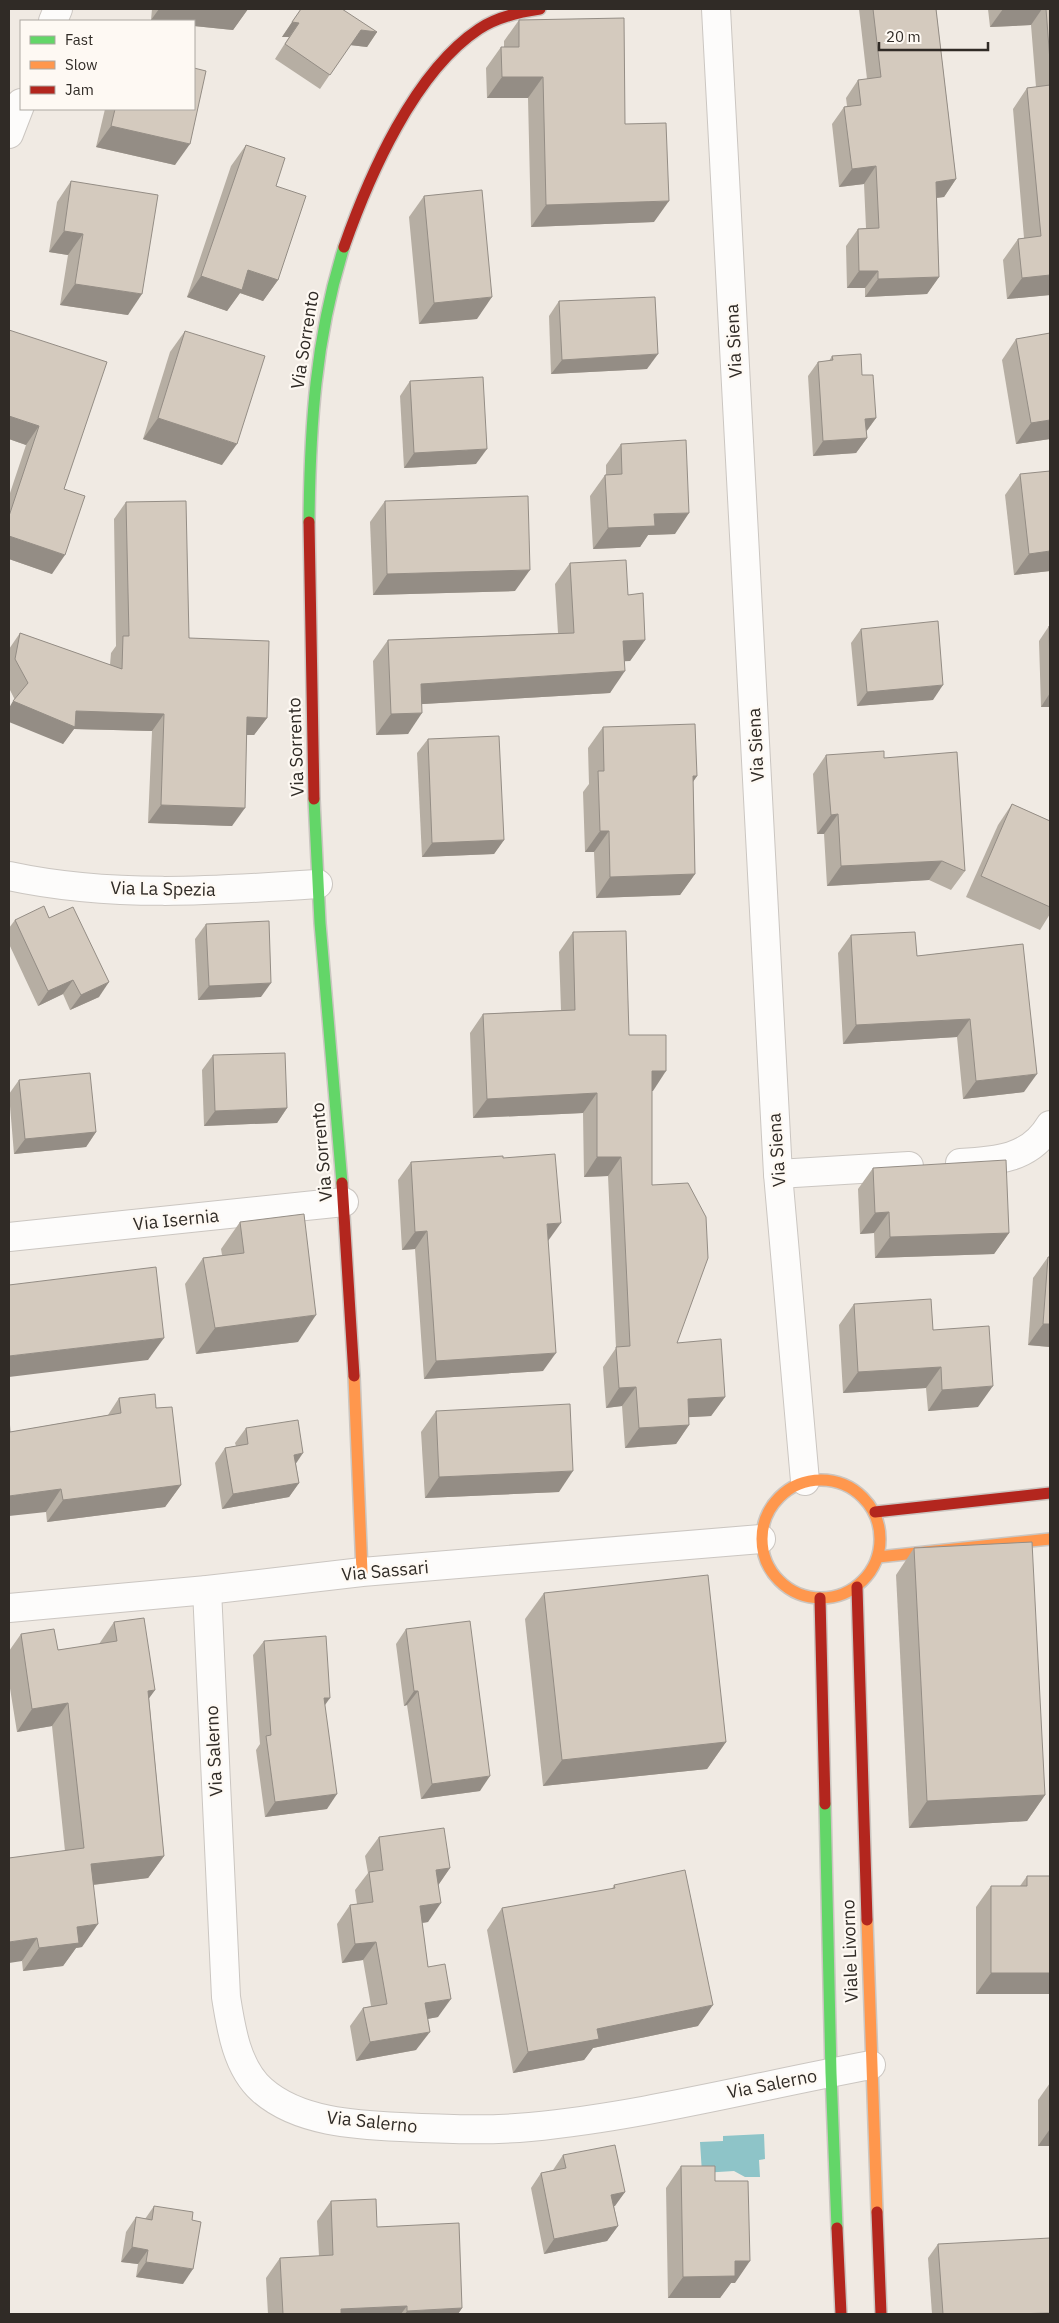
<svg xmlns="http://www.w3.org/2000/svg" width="1059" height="2323" font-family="'IBM Plex Sans',sans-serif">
	<rect width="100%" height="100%" fill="#f0eae3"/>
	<polygon fill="#8ec4c8" points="764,2134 765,2159 759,2160 760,2177 745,2177 734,2171 702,2173 700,2142 723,2141 723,2136"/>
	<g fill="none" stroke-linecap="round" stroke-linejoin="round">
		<g stroke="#cbc6c1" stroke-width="30">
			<g id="street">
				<polyline points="716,9 778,1174 805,1481"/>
				<polyline points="53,21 58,9"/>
				<polyline points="9,134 21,103"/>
				<path d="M9,876C111,898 214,891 318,884"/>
				<path d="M960,1163C996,1161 1030,1159 1050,1125"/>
				<polyline points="778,1174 909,1166"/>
				<polyline points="9,1237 344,1202"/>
				<path d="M207,1590L226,1997C231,2029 237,2068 262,2090C298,2122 356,2125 401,2127C444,2129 487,2131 530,2127C644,2116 757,2086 871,2065"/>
				<polyline points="9,1608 207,1590 362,1572 761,1539"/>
			</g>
		</g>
		<g stroke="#cbc6c1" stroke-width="14">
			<g id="fast">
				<path d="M309,522C310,427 315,339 344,247"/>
				<polyline points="314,799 320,923 342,1183"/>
				<polyline points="825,1804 831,2073 837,2228"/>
			</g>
		</g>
		<g stroke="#cbc6c1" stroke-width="14">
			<g id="slow">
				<polyline points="354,1376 362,1572"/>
				<circle cx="821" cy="1539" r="59"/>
				<polyline points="878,1557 1050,1539"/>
				<polyline points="867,1920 877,2212"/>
			</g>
		</g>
		<g stroke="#cbc6c1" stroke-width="14">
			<g id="jam">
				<path d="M344,247C369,176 414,72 479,29C497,17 519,12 540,9"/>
				<polyline points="309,522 314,799"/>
				<polyline points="342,1183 354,1376"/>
				<polyline points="875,1512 1050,1493"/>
				<polyline points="857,1587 867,1920"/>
				<polyline points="820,1598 825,1804"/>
				<polyline points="877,2212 881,2314"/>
				<polyline points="837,2228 841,2314"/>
			</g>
		</g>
		<use href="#street" stroke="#fdfcfb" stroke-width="28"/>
		<use href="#fast" stroke="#63d668" stroke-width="11"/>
		<use href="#slow" stroke="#ff974d" stroke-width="11"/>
		<use href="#jam" stroke="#b3261e" stroke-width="11"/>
	</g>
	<g fill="#b6aea3">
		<polygon points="152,9 248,9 233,30 194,26 194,21 159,21 151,20"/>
		<polygon points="301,9 377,32 367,47 350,45 320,89 275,59 289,37 282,37"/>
		<polygon points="859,9 936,9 956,179 944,197 937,198 939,277 927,294 865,297 865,288 847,288 846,246 858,229 866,228 864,184 839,187 832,124 844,107 847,106 846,98 858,80 867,79"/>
		<polygon points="988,9 1050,9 1050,295 1007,299 1003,260 1018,239 1024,238 1013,109 1027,88 1036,87 1031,25 990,27"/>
		<polygon points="519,20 625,124 654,222 531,227 528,98 487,98 486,68 501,47 504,47 504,41"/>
		<polygon points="105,109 194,109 175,165 96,147"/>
		<polygon points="246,145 276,186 278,280 263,301 240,293 227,311 187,297 231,166"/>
		<polygon points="71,181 128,315 60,305 68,255 49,252 57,202"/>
		<polygon points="424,196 477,319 419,324 409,217"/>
		<polygon points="559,301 647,369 551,374 549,316"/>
		<polygon points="9,330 64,489 52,574 9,559 9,496 26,445 9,439"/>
		<polygon points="185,331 222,465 143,439 170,352"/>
		<polygon points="1016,339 1050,439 1016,444 1002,360"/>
		<polygon points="832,356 862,375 876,418 866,432 867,438 856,453 813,456 808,376 818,362 829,361"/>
		<polygon points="410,381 476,464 404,468 400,396"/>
		<polygon points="621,444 675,534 648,535 640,547 593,549 590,496 605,475 606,475 606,465"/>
		<polygon points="1020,474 1050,571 1014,575 1005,495"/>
		<polygon points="385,501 515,591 373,595 370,522"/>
		<polygon points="126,502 189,638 267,718 254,735 247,735 232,826 148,823 152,731 74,729 63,744 15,700 9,688 9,649 20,633 110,665 111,653 116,646 114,519"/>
		<polygon points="570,563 628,595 645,640 630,661 625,661 610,693 422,704 408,734 376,735 373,661 388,640 558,633 555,584"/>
		<polygon points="1049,626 1050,626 1050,707 1041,707 1039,641"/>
		<polygon points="861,629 933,700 857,706 851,643"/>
		<polygon points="603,727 697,776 693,782 695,874 680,895 596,898 594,852 585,852 583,792 589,784 588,748"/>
		<polygon points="428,739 504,840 494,854 422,857 417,753"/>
		<polygon points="826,755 965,871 951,890 929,880 827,886 824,834 817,834 813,774"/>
		<polygon points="1012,804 1050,821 1050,914 1040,930 966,897 998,825"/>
		<polygon points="49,918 99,997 70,1010 63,994 38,1006 9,944 9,928 15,920"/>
		<polygon points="206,924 261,997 198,1000 195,939"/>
		<polygon points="573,932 629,1035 653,1091 652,1091 652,1185 677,1343 725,1397 711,1416 689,1417 689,1425 676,1444 625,1448 622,1406 606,1408 603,1367 616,1348 608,1176 584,1177 583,1113 473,1118 470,1033 483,1014 561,1010 559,952"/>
		<polygon points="851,935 917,956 1023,944 1024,1092 963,1099 957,1037 843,1044 838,953"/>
		<polygon points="213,1055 287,1108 277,1123 204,1126 202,1070"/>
		<polygon points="19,1080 96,1132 86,1147 14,1154 9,1094"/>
		<polygon points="503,1158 543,1371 424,1379 415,1249 402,1250 398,1180 411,1162"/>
		<polygon points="873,1168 1009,1233 994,1254 875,1258 874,1233 860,1234 858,1189"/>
		<polygon points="240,1222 298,1342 196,1354 185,1284 203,1258 222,1255 221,1249"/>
		<polygon points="1048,1257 1050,1347 1028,1345 1033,1278"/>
		<polygon points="854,1304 933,1330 978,1407 928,1411 926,1388 843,1393 839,1325"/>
		<polygon points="119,1398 156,1408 181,1485 165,1507 47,1522 46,1512 10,1432 108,1415"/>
		<polygon points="436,1411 559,1492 425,1498 421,1432"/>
		<polygon points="246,1428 296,1464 299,1483 289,1497 222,1509 215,1463 225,1448 236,1446 235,1443"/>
		<polygon points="914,1548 1045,1795 1027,1821 909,1828 896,1575"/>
		<polygon points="544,1593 726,1742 707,1769 543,1786 525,1619"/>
		<polygon points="114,1622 155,1690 149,1698 164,1856 148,1878 93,1885 82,1947 76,1948 63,1966 23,1971 22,1961 65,1851 52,1726 17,1732 9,1682 9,1651 21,1634 58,1650 99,1644"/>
		<polygon points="406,1629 480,1791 421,1799 407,1705 404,1706 396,1644"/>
		<polygon points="264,1641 325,1705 327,1809 265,1817 256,1750 260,1744 253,1655"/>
		<polygon points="379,1837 450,1868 438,1885 428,1922 422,1923 428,1967 438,2017 427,2019 416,2050 356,2061 350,2026 363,2008 371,2006 363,1960 342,1963 337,1924 350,1905 357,1904 355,1890 368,1873 365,1856"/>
		<polygon points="1027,1876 1050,1994 976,1994 976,1907 991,1886 1020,1886"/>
		<polygon points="614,1885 698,2026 593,2048 584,2060 513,2073 487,1930 502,1908 612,1889"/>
		<polygon points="1050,2083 1050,2146 1038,2146 1038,2100"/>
		<polygon points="563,2155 625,2192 614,2206 618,2226 607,2241 544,2254 531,2188 541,2173 553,2170"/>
		<polygon points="681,2166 735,2283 731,2283 720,2298 668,2298 666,2188"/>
		<polygon points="331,2201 377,2227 462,2308 458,2314 268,2314 266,2278 280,2258 319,2256 317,2221"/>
		<polygon points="154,2206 183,2284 136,2277 138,2264 121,2262 126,2232 136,2217 145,2219"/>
		<polygon points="938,2244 1050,2314 932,2314 928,2258"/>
	</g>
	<g fill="#948d85">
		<polygon points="159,9 248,9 233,30 194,26 194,21 159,21 151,20"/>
		<polygon points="1003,9 1042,9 1031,25 990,27"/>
		<polygon points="292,22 299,23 289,37 282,37"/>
		<polygon points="361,30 377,32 367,47 350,45"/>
		<polygon points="502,77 543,77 528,98 487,98"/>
		<polygon points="111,126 190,144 175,165 96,147"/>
		<polygon points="876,166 864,184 839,187 852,169"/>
		<polygon points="956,179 944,197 924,199 936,182"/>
		<polygon points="669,201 654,222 531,227 546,205"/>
		<polygon points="64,231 83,234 68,255 49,252"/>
		<polygon points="248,270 278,280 263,301 240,293 227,311 187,297 201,276"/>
		<polygon points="859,271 878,271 865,288 847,288"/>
		<polygon points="1050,275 1050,295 1007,299 1022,278"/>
		<polygon points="939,277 927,294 865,297 878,279"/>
		<polygon points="75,284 142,294 128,315 60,305"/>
		<polygon points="492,297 477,319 419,324 434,303"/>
		<polygon points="658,354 647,369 551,374 562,360"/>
		<polygon points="9,416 39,426 26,445 9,439"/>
		<polygon points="158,418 237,444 222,465 143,439"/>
		<polygon points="876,418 865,433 865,419"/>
		<polygon points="1050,420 1050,439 1016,444 1031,423"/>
		<polygon points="867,438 856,453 813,456 823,441"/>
		<polygon points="487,449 476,464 404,468 414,453"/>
		<polygon points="689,513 675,534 648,535 640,547 593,549 608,528 654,514"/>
		<polygon points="9,536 65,555 52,574 9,559"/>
		<polygon points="1050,551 1050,571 1014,575 1029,554"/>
		<polygon points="530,570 515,591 373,595 387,574"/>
		<polygon points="645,640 630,661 609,662 623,641"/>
		<polygon points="625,671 610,693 406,705 421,684"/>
		<polygon points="943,685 933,700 857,706 867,692"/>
		<polygon points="1050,693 1050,707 1041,707"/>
		<polygon points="13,701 76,711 164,714 152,731 74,729 63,744 9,722 9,708"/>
		<polygon points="422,713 408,734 376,735 391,714"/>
		<polygon points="247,717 267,718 254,735 235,735"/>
		<polygon points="693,776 697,776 682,797"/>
		<polygon points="161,805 245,808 232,826 148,823"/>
		<polygon points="838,814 824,834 817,834 831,815"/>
		<polygon points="600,831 609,831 594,852 585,852"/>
		<polygon points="504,840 494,854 422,857 432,843"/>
		<polygon points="942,861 929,880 827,886 841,866"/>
		<polygon points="695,874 680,895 596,898 610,877"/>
		<polygon points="73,980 63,994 38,1006 48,991"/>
		<polygon points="109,982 99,997 70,1010 81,995"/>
		<polygon points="271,983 261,997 198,1000 209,986"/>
		<polygon points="970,1019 957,1037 843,1044 856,1025"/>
		<polygon points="652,1071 666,1071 653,1091 638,1091"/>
		<polygon points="1037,1074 1024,1092 963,1099 976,1081"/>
		<polygon points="597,1093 583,1113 473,1118 487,1099"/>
		<polygon points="287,1108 277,1123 204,1126 215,1111"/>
		<polygon points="96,1132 86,1147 14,1154 25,1139"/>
		<polygon points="597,1157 621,1157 608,1176 584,1177"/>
		<polygon points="889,1212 874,1233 860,1234 875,1213"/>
		<polygon points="561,1223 548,1241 547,1224"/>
		<polygon points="427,1231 415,1249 402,1250 415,1232"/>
		<polygon points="1009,1233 994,1254 875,1258 890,1237"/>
		<polygon points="316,1315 298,1342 196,1354 215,1328"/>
		<polygon points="1043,1324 1050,1324 1050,1347 1028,1345"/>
		<polygon points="164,1338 148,1360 9,1377 9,1356"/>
		<polygon points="556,1353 543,1371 424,1379 436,1361"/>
		<polygon points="941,1367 926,1388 843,1393 858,1372"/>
		<polygon points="993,1386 978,1407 928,1411 942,1390"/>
		<polygon points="636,1387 622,1406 606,1408 619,1388"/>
		<polygon points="725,1397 711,1416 674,1418 688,1399"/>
		<polygon points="689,1425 676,1444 625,1448 639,1428"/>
		<polygon points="303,1453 293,1468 294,1455"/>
		<polygon points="573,1471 559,1492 425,1498 439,1477"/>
		<polygon points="299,1483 289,1497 222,1509 233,1494"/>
		<polygon points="181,1485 165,1507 47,1522 63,1500"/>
		<polygon points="61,1489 46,1512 9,1516 9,1496"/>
		<polygon points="155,1690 139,1712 148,1691"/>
		<polygon points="414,1691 418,1691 407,1705 404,1706"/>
		<polygon points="324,1698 330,1698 320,1712"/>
		<polygon points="68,1703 52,1726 17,1732 32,1709"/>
		<polygon points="726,1742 707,1769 543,1786 562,1760"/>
		<polygon points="490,1776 480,1791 421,1799 432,1784"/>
		<polygon points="337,1794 327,1809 265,1817 275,1802"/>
		<polygon points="1045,1795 1027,1821 909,1828 927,1801"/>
		<polygon points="164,1856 148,1878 75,1887 91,1864"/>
		<polygon points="450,1868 437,1887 436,1870"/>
		<polygon points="441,1903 428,1922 407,1925 420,1906"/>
		<polygon points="98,1924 82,1947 76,1948 63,1966 23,1971 39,1948 77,1927"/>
		<polygon points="37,1938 22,1961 9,1963 9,1942"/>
		<polygon points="376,1942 363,1960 342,1963 355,1944"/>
		<polygon points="991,1973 1050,1973 1050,1994 976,1994"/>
		<polygon points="451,1999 438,2017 411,2022 425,2003"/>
		<polygon points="713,2005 698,2026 593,2048 584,2060 513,2073 528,2052 597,2029"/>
		<polygon points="430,2032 416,2050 356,2061 370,2042"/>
		<polygon points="1050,2129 1050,2146 1038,2146"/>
		<polygon points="625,2192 615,2206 601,2209 611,2195"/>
		<polygon points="618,2226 607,2241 544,2254 554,2239"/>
		<polygon points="132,2247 148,2250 138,2264 121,2262"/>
		<polygon points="735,2261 750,2261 735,2283 731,2283 720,2298 668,2298 683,2277"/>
		<polygon points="146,2262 193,2269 183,2284 136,2277"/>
		<polygon points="407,2306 401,2314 337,2314 341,2309"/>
		<polygon points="462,2308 458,2314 405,2314 407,2311"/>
		<polygon points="1050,2313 1050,2314 1012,2314"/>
	</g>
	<g fill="#d4cabe" stroke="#948d85">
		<polygon points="301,9 342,9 377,32 361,30 330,75 285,44 299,23 292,22"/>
		<polygon points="873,9 936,9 956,179 936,182 939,277 878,279 878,271 859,271 858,229 879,228 876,166 852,169 844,107 861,105 858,80 881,77"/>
		<polygon points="1046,9 1050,9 1050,61"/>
		<polygon points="624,18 625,124 666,123 669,201 546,205 543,77 502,77 501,47 519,47 519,20"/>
		<polygon points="194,68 206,71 190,144 111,126 115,109 194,109"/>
		<polygon points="1050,85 1050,275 1022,278 1018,239 1041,236 1027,88"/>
		<polygon points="246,145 285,158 276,186 306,196 278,280 248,270 242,290 201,276"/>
		<polygon points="71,181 158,195 142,294 75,284 83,234 64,231"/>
		<polygon points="482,190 492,297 434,303 424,196"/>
		<polygon points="655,297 658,354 562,360 559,301"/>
		<polygon points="9,330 107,362 64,489 85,496 65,555 9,536 9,516 39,426 9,416"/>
		<polygon points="185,331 265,356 237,444 158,418"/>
		<polygon points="1050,333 1050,420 1031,423 1016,339"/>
		<polygon points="861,354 862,375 873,375 876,418 865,419 867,438 823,441 818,362 833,360 832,356"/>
		<polygon points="483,377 487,449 414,453 410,381"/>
		<polygon points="686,440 689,513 654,514 655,526 608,528 605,475 622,474 621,444"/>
		<polygon points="1050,471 1050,551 1029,554 1020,474"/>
		<polygon points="528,496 530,570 387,574 385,501"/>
		<polygon points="186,501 189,638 269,641 267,718 247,717 245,808 161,805 164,714 76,711 75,727 13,701 28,683 15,659 20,633 122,669 123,636 129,636 126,502"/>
		<polygon points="626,560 628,595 643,593 645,640 623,641 625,671 421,684 422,713 391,714 388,640 574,633 570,563"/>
		<polygon points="938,621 943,685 867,692 861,629"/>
		<polygon points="1049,626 1050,626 1050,672"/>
		<polygon points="695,724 697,776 693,776 695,874 610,877 609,831 600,831 598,771 604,771 603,727"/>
		<polygon points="499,736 504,840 432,843 428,739"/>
		<polygon points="884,751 884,758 957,752 965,871 942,861 841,866 838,814 831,815 826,755"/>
		<polygon points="1012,804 1050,821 1050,907 981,876"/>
		<polygon points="44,906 49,918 73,907 109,982 81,995 73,980 48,991 15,920"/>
		<polygon points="269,921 271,983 209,986 206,924"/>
		<polygon points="626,931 629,1035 666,1035 666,1071 652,1071 652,1185 688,1183 706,1217 708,1258 677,1343 721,1339 725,1397 688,1399 689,1425 639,1428 636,1387 619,1388 616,1347 630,1346 621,1157 597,1157 597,1093 487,1099 483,1014 575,1010 573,932"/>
		<polygon points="915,932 917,956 1023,944 1037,1074 976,1081 970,1019 856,1025 851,935"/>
		<polygon points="285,1053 287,1108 215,1111 213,1055"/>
		<polygon points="90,1073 96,1132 25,1139 19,1080"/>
		<polygon points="555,1154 561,1223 547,1224 556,1353 436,1361 427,1231 415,1232 411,1162 503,1156 503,1158"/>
		<polygon points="1006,1160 1009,1233 890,1237 889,1212 875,1213 873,1168"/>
		<polygon points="304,1214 316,1315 215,1328 203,1258 244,1253 240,1222"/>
		<polygon points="1048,1257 1050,1257 1050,1324 1043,1324"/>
		<polygon points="156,1267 164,1338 9,1356 9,1285"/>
		<polygon points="931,1299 933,1330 989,1326 993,1386 942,1390 941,1367 858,1372 854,1304"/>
		<polygon points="155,1394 156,1408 172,1407 181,1485 63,1500 61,1489 9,1496 9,1418 10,1432 121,1413 119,1398"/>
		<polygon points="570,1404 573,1471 439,1477 436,1411"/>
		<polygon points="298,1420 303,1453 294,1455 299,1483 233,1494 225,1448 248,1444 246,1428"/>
		<polygon points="1032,1542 1045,1795 927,1801 914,1548"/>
		<polygon points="708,1575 726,1742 562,1760 544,1593"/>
		<polygon points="144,1618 155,1690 148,1691 164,1856 91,1864 98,1924 77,1927 79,1943 39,1948 37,1938 9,1942 9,1858 84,1848 68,1703 32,1709 21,1634 54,1629 58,1650 117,1641 114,1622"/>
		<polygon points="470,1621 490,1776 432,1784 418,1691 414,1691 406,1629"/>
		<polygon points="326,1636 330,1698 324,1698 337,1794 275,1802 266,1736 271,1735 264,1641"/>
		<polygon points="444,1828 450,1868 436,1870 441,1903 420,1906 428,1967 445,1964 451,1999 425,2003 430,2032 370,2042 363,2008 387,2004 376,1942 355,1944 350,1905 373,1902 369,1872 383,1870 379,1837"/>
		<polygon points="685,1870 713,2005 597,2029 599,2039 528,2052 502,1908 615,1888 614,1885"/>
		<polygon points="1027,1876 1050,1876 1050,1973 991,1973 991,1886 1027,1886"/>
		<polygon points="615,2145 625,2192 611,2195 618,2226 554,2239 541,2173 566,2168 563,2155"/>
		<polygon points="681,2166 715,2166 715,2181 748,2181 750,2261 735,2261 735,2276 683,2277"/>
		<polygon points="376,2199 377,2227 459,2223 462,2308 407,2311 407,2306 341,2309 341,2314 283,2314 280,2258 333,2255 331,2201"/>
		<polygon points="154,2206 193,2212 192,2220 201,2222 193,2269 146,2262 148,2250 132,2247 136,2217 152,2220"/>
		<polygon points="1050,2238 1050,2313 1012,2314 943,2314 938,2244"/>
	</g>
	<g text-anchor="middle" stroke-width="4.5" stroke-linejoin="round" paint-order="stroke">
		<g font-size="18" fill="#302b26" stroke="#fef9f3">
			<text transform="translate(305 340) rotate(-81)" y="6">Via Sorrento</text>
			<text transform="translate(734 341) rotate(-93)" y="6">Via Siena</text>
			<text transform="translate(756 745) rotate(-93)" y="6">Via Siena</text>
			<text transform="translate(296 747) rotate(-92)" y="6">Via Sorrento</text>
			<text transform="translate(163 889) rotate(1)" y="6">Via La Spezia</text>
			<text transform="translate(777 1150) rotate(-94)" y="6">Via Siena</text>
			<text transform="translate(322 1152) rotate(-95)" y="6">Via Sorrento</text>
			<text transform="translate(176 1220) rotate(-6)" y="6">Via Isernia</text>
			<text transform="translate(385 1571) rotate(-5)" y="6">Via Sassari</text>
			<text transform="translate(214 1751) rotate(-93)" y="6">Via Salerno</text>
			<text transform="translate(850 1951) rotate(-92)" y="6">Viale Livorno</text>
			<text transform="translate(772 2084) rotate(-11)" y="6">Via Salerno</text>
			<text transform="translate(372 2122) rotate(6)" y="6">Via Salerno</text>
		</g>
	</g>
	<rect width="1059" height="2323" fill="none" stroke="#302b26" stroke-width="20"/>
	<rect x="20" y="20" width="175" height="90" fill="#fef9f3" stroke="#aca7a1"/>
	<rect x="30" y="36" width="25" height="8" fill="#63d668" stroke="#aca7a1"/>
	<text x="65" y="45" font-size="15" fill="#302b26">Fast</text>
	<rect x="30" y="61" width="25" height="8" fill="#ff974d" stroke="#aca7a1"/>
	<text x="65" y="70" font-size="15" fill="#302b26">Slow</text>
	<rect x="30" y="86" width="25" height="8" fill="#b3261e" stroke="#aca7a1"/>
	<text x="65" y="95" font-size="15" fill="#302b26">Jam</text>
	<path d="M879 42v8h109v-8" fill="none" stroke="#302b26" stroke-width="2.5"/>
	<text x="886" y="42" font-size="15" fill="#302b26" stroke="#fef9f3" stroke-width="4" paint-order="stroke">20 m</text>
</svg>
